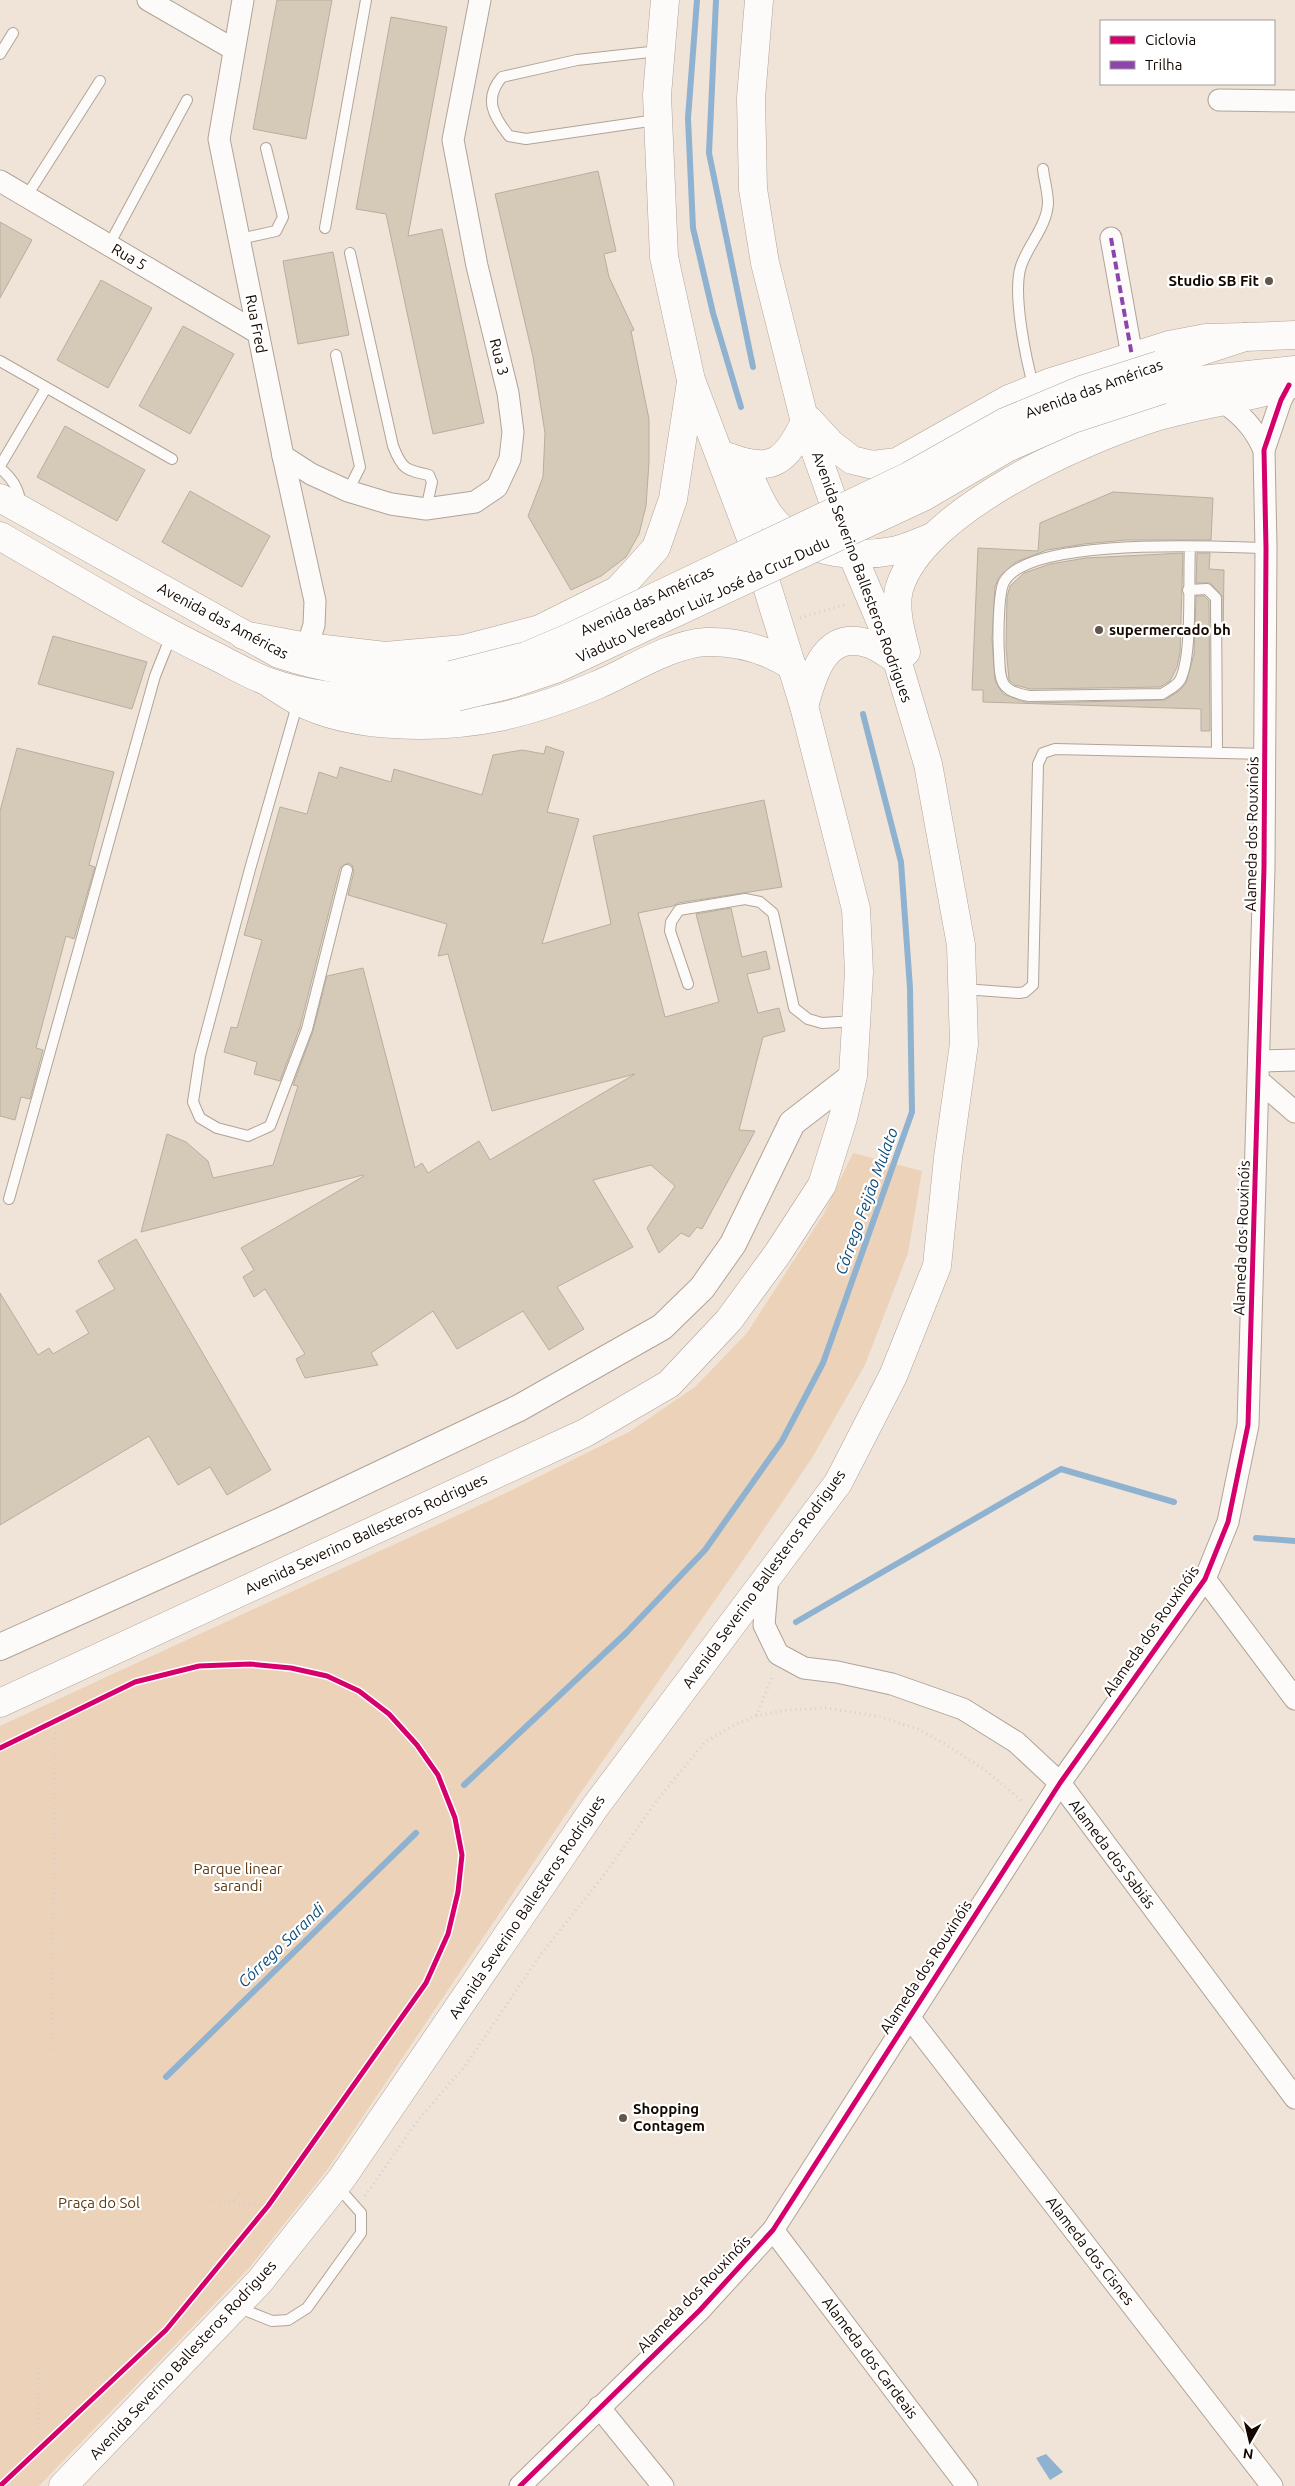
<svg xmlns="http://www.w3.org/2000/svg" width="1295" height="2486" font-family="Ubuntu,sans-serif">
	<rect width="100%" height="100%" fill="#f0e4d8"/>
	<polygon fill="#ebd2b9" points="853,1153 922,1171 908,1253 865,1365 812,1458 741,1563 577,1798 327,2170 249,2268 39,2486 0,2486 0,1726 508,1492 629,1432 695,1387 747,1333 823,1215"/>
	<polygon fill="#8fb2d0" points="1046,2454 1063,2472 1050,2480 1036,2458"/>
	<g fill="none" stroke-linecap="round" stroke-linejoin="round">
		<g stroke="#8fb2d0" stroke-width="6">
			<polyline points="697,0 688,118 693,228 713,313 741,407"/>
			<polyline points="716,0 709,153 753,367"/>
			<polyline points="1256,1538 1295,1541"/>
			<polyline points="796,1622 1061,1469 1174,1502"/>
			<polyline points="464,1785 626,1633 705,1550 782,1441 823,1363 912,1112 910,988 901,862 863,714"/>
			<polyline points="166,2077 416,1833"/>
		</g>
	</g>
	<g fill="#d5cab8" stroke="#b7aea0">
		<polygon points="277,0 332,0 306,139 253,129"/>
		<polygon points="391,17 447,27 408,236 442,229 484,423 433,434 386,214 356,209"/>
		<polygon points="598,171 616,251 604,254 609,277 634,330 631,331 649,419 649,462 646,506 639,534 626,557 601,576 571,590 528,516 543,477 545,433 533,357 495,194"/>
		<polygon points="0,222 32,240 0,298"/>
		<polygon points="333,252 349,335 298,344 283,261"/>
		<polygon points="101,280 152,308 108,388 57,360"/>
		<polygon points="183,326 234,354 190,434 139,406"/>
		<polygon points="65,426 145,470 117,521 37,477"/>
		<polygon points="190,491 270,536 242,587 162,542"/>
		<polygon points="1113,492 1213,498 1211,540 1126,540 1084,544 1047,550 1016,562 999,577 995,587 992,639 995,681 1003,694 1028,703 1165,700 1179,691 1186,683 1194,654 1196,596 1204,596 1209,601 1210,731 1201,731 1201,709 983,702 983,690 972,690 978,548 1038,551 1040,523"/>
		<polygon points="1183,553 1180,653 1177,667 1170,681 1160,687 1030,689 1015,685 1009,680 1006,647 1007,597 1010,586 1024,573 1050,564 1086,558"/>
		<polygon points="1197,553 1210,553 1209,569 1224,570 1223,634 1223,597 1210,583 1196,583"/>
		<polygon points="53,636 147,662 132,709 38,684"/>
		<polygon points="546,746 564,752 547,812 579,819 542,944 611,924 593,836 764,800 782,887 678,903 673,906 638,913 665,1017 719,1002 696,914 731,908 742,957 766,951 770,969 747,974 758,1013 779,1008 785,1031 763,1037 739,1130 755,1131 702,1229 697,1227 689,1237 681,1233 659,1253 647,1228 675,1186 651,1165 593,1180 633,1247 557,1287 584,1329 549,1350 523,1311 457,1349 433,1311 371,1353 378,1365 305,1378 296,1359 305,1354 265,1289 254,1297 243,1277 254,1270 241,1248 364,1176 363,1175 141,1232 167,1134 186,1142 208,1161 213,1178 273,1165 298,1086 293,1085 313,1031 327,976 363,968 415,1168 422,1163 428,1173 479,1141 490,1160 635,1074 492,1111 448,954 438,956 447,924 348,895 354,871 352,865 348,863 340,868 300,1027 280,1081 254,1074 257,1062 224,1052 231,1027 237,1028 262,940 244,935 280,807 307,814 319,772 337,778 340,767 391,782 394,769 482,795 493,755 522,750 544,754"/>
		<polygon points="17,748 114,772 89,865 95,867 74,939 66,936 36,1048 43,1050 30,1099 21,1097 15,1120 0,1116 0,811"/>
		<polygon points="136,1239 271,1470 227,1495 210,1467 178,1485 149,1436 0,1525 0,1293 38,1355 49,1348 53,1354 89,1333 76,1311 115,1289 98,1261"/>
	</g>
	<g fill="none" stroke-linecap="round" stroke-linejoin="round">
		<g stroke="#b0a498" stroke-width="12">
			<g id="service">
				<polyline points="0,54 13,33"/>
				<path d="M656,120L526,139L509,136C494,117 483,99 502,77L577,60L659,51"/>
				<polyline points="26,197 100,81"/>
				<polyline points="325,228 366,0"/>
				<polyline points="240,239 276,231 283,217 266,148"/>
				<polyline points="109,245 187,100"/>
				<path d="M350,253L393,446C402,469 405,470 429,475L432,482L426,509"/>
				<polyline points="336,355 360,467 348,491"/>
				<polyline points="0,361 172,459"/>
				<path d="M1034,388C1026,360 1012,293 1021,266C1028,245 1047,226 1048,203C1048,192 1044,179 1043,169"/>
				<polyline points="0,466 46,388"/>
				<path d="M0,468C13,479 19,489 21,506"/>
				<path d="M1190,547C1188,578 1193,656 1180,680C1177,686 1168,690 1162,694L1029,696C1000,691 1000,682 999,654C998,641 998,593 1004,582C1029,536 1217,547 1266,548"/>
				<polyline points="1188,590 1207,589 1216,598 1217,752"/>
				<polyline points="298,702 250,869 200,1056 193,1102 200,1118 217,1128 248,1136 270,1126 307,1029 347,870"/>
				<polyline points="688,984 670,931 671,922 679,910 745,899 760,902 773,913 794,1008 808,1019 822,1023 855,1021"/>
				<polyline points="964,989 1019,993 1025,992 1033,985 1038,764 1043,753 1055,749 1266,754"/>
				<polyline points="9,1199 155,676 171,636"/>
				<polyline points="237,2307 272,2321 288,2320 307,2308 361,2233 361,2213 338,2187"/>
			</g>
		</g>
		<g stroke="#b0a498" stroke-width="23">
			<g id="minor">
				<polyline points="148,0 233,49"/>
				<polyline points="243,0 219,139 283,456 315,601 314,625 307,647"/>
				<polyline points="1219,100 1295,101"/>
				<polyline points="0,181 258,333"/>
				<polyline points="1111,238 1132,356"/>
				<path d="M1220,400C1241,414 1254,427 1264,450"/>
				<polyline points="283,456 311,474 348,491 391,504 426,509 475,502 497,487 510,459 513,432 508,393 477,266 453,140 480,0"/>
				<polyline points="1259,1061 1295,1060"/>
				<polyline points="1259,1081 1295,1112"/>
				<polyline points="768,1577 764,1625 778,1654 804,1668 837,1672 892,1684 963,1709 1016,1742 1060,1783 1295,2098"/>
				<polyline points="1205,1579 1295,1699"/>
				<polyline points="909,2017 1272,2486"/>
				<polyline points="773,2230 967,2486"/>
				<polyline points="599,2407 663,2486"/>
				<polyline points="520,2486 700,2310 773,2230 1060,1783 1205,1579 1228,1522 1248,1425 1264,868 1266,548 1264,450 1281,400 1289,385"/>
			</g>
		</g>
		<g stroke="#b0a498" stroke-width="28">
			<polyline id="tertiary" points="0,1647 283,1520 519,1408 662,1327 702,1288 733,1244 792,1123 853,1076"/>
		</g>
		<g stroke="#b0a498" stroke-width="29">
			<g id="secondary">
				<polyline points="1159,365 1245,337 1295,335"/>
				<polyline points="1162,390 1201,380 1295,370"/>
				<path d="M0,498L279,654C336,673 392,679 451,675"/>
				<path d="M0,536C70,576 139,619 211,654C230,663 249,675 269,682C323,702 400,701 457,697"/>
			</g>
		</g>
		<g stroke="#b0a498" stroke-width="29">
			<g id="primary">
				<polyline points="809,420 831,444 852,460 873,465 897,462 1009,399 1051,382 1169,345 1206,338 1245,337"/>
				<path d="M729,457C773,474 786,461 805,422"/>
				<path d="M743,462C752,480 759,502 771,517C798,552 851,559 892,551C905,549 919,542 932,537"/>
				<polyline points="243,635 307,647 385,656 464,649 540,629 618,590 656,548 673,499 691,382"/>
				<path d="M906,652C901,633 894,609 899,589C922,510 1083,440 1156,417C1201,403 1250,399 1295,383"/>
				<path d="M269,683C279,689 288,696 298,701C353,730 440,729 499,717C532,710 566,698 597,685C630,671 670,644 706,642C737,641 767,650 792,666"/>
				<path d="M804,706C814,672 825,629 870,644C879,647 889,655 897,660"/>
				<polyline points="0,1703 585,1433 669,1384 729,1320 778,1253 822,1185 843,1118 853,1076 859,972 856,909 804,706 757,554 691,380 664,257 657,95 665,0"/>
				<polyline points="63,2486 260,2281 342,2178 595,1807 838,1483 893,1376 937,1266 948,1158 964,1044 961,945 928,764 897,660 852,554 805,422 765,263 753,189 751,98 759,0"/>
			</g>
		</g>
		<g stroke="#d5d0cd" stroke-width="3" stroke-dasharray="1 4" stroke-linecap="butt">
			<polyline points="800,618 847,604"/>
			<polyline points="756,1716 773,1675"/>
			<polyline points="52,2049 55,1721"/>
			<polyline points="365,2196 418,2120 465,2066 541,1954 604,1875 658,1799 705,1742 734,1725 756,1716 787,1710 827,1708 881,1717 918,1729 945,1744 985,1770 1023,1802"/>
			<polyline points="199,2200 268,2206"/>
			<polyline points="233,2202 242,2189"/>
			<polyline points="244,2234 260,2245"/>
			<polyline points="38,2363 39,2447"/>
		</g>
		<use href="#service" stroke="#fdfbf9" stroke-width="10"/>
		<use href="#minor" stroke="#fdfbf9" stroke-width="21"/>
		<use href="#tertiary" stroke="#fdfbf9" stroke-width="26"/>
		<use href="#secondary" stroke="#fdfbf9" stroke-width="28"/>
		<use href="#primary" stroke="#fdfbf9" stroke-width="28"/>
		<g stroke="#b0a498" stroke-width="29" stroke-linecap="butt">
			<g id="secondary-bridge">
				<polyline points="451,675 526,656 573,636 909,476 1005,422 1084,389 1159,365"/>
				<polyline points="457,697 511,684 555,669 925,496 1007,448 1073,419 1162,390"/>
			</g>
		</g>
		<use href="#secondary-bridge" stroke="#fdfbf9" stroke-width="28"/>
		<polyline stroke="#8e44ad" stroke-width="4" stroke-dasharray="8 4" stroke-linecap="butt" points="1111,238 1132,356"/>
		<g stroke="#fff" stroke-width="8">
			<g id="cycleway">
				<polyline points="0,1748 135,1682 199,1666 250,1664 291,1668 327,1676 359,1691 389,1714 417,1745 438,1775 455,1818 462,1855 458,1892 448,1934 426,1983 268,2206 166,2330 0,2486"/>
				<polyline points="520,2486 700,2310 773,2230 1060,1783 1205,1579 1228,1522 1248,1425 1264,868 1266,548 1264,450 1281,400 1289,385"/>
			</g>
		</g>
		<use href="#cycleway" stroke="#d6006c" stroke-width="5"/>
	</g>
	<g fill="#61554c" stroke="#fff" stroke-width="2">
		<circle cx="1269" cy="281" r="5"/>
		<circle cx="1099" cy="630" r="5"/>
		<circle cx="623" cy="2118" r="5"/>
	</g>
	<g text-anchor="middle" stroke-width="4.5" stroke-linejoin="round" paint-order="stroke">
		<g font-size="15" fill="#140800" stroke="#fff">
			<text transform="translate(129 257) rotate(30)" y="5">Rua 5</text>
			<text transform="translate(256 324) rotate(79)" y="5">Rua Fred</text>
			<text transform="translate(499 357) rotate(76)" y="5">Rua 3</text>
			<text transform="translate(1094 389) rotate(-20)" y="5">Avenida das Américas</text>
			<text transform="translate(862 577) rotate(70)" y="5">Avenida Severino Ballesteros Rodrigues</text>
			<text transform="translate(703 600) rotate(-25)" y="5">Viaduto Vereador Luiz José da Cruz Dudu</text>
			<text transform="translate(647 601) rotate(-25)" y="5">Avenida das Américas</text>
			<text transform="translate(223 621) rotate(28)" y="5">Avenida das Américas</text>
			<text transform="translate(1252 834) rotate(-89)" y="5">Alameda dos Rouxinóis</text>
			<text transform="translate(1242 1238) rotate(-88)" y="5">Alameda dos Rouxinóis</text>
			<text transform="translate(366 1534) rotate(-25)" y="5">Avenida Severino Ballesteros Rodrigues</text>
			<text transform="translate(764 1579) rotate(-54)" y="5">Avenida Severino Ballesteros Rodrigues</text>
			<text transform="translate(1151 1631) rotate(-55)" y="5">Alameda dos Rouxinóis</text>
			<text transform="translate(1112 1854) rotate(53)" y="5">Alameda dos Sabiás</text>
			<text transform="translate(527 1907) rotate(-56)" y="5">Avenida Severino Ballesteros Rodrigues</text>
			<text transform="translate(926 1967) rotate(-57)" y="5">Alameda dos Rouxinóis</text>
			<text transform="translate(1090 2251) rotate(52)" y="5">Alameda dos Cisnes</text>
			<text transform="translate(694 2294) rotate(-46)" y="5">Alameda dos Rouxinóis</text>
			<text transform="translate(870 2358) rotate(53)" y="5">Alameda dos Cardeais</text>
			<text transform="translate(183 2360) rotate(-47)" y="5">Avenida Severino Ballesteros Rodrigues</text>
		</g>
		<g font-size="15" font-weight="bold" fill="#140800" stroke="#fff" text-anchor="start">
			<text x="1259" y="286" text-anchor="end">Studio SB Fit</text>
			<text x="1109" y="635">supermercado bh</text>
			<text x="633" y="2114">Shopping<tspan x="633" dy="17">Contagem</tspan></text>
		</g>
		<g font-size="15" fill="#5e3b12" stroke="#fff">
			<text x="238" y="1874">Parque linear<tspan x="238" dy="17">sarandi</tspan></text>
			<text x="99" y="2208">Praça do Sol</text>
		</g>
		<g font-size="16" font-style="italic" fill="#0e4d7b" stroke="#fff">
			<text transform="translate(866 1201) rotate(-70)" y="6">Córrego Feijão Mulato</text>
			<text transform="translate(281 1945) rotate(-44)" y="6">Córrego Sarandi</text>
		</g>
	</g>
	<rect x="1100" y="20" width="175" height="65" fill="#ffffff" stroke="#a19c99"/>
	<rect x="1110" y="36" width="25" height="8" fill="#d6006c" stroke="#a19c99"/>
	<text x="1145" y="45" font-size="15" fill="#140800">Ciclovia</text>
	<rect x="1110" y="61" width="25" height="8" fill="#8e44ad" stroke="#a19c99"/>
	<text x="1145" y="70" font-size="15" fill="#140800">Trilha</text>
	<g transform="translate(1250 2441) rotate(188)" stroke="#ffffff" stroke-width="4" paint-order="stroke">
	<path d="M0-4L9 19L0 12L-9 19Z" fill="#140800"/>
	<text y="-8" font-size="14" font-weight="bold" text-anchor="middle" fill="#140800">N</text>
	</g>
</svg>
